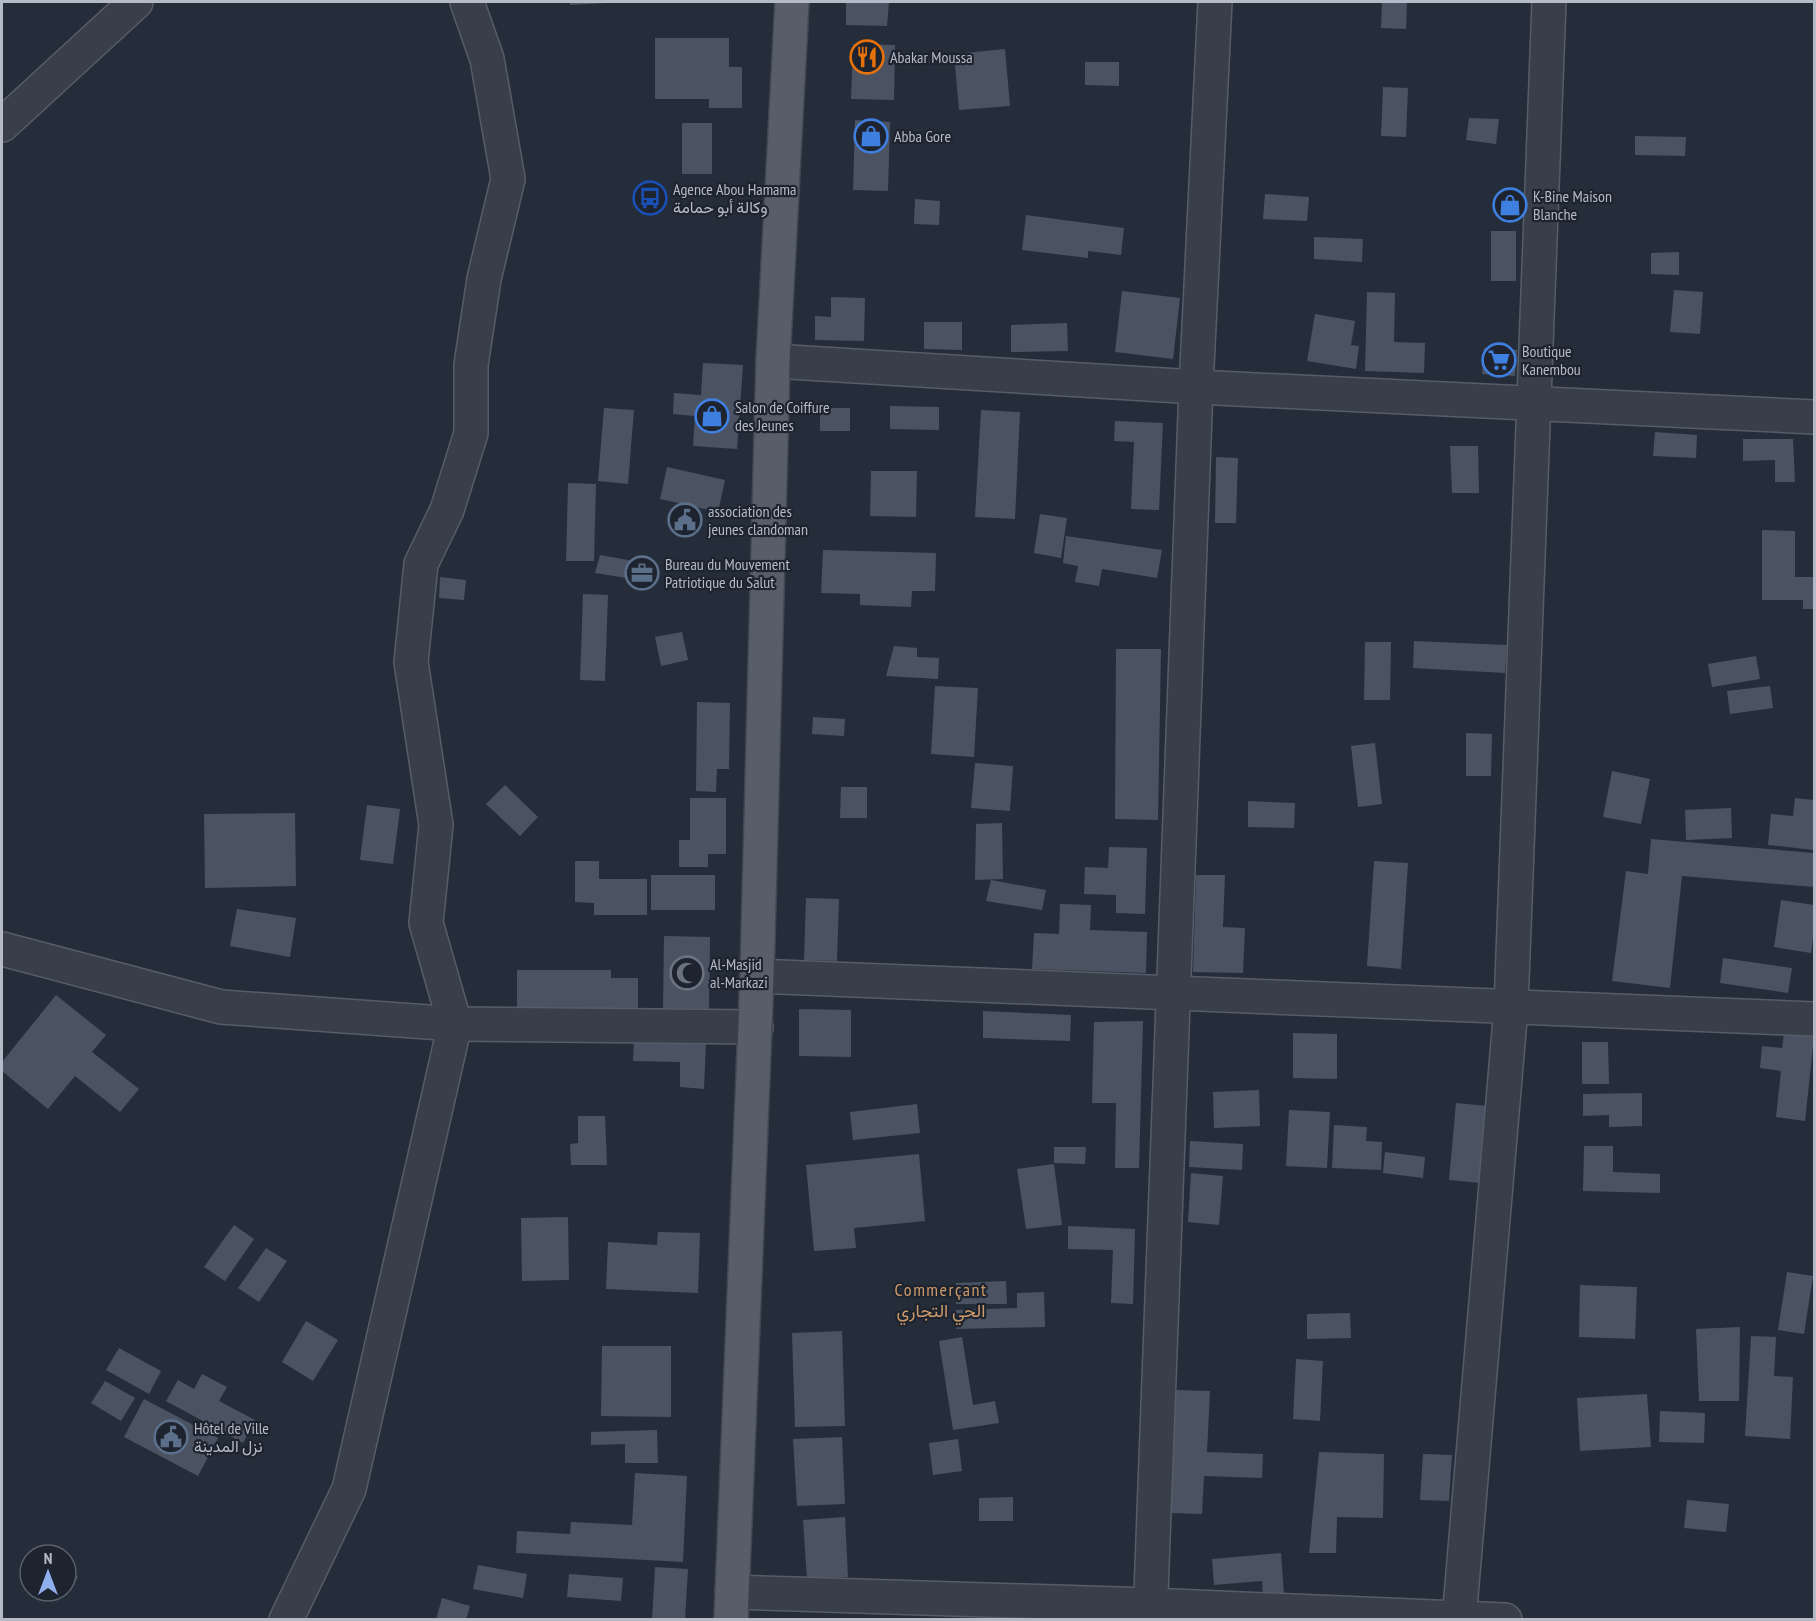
<svg xmlns="http://www.w3.org/2000/svg" width="1816" height="1621" font-family="'PT Sans Narrow',Vazirmatn,sans-serif">
	<rect width="100%" height="100%" fill="#252d3a"/>
	<g fill="#4b5363">
		<polygon points="570,2 606,2 606,3 570,5"/>
		<polygon points="846,2 889,2 887,26 846,25"/>
		<polygon points="1382,2 1407,2 1406,29 1381,28"/>
		<polygon points="655,38 729,38 729,67 742,67 742,108 709,108 709,99 655,99"/>
		<polygon points="853,44 895,45 894,100 851,99"/>
		<polygon points="1005,49 1010,106 959,110 954,54"/>
		<polygon points="1085,62 1119,62 1119,86 1085,85"/>
		<polygon points="1383,87 1408,88 1406,137 1381,136"/>
		<polygon points="1469,118 1499,119 1496,144 1466,140"/>
		<polygon points="855,120 890,122 888,191 853,190"/>
		<rect x="682" y="123" width="30" height="51"/>
		<polygon points="1635,136 1686,137 1685,156 1635,155"/>
		<polygon points="1265,194 1309,197 1307,221 1263,219"/>
		<polygon points="1506,196 1516,196 1516,216 1505,216"/>
		<polygon points="915,199 940,201 939,225 914,224"/>
		<polygon points="1026,215 1124,228 1121,255 1088,251 1088,258 1022,250"/>
		<rect x="1491" y="231" width="25" height="50"/>
		<polygon points="1314,237 1363,239 1362,262 1314,259"/>
		<polygon points="1679,252 1679,275 1651,274 1651,253"/>
		<polygon points="1674,290 1703,292 1700,334 1670,332"/>
		<polygon points="1122,291 1180,298 1173,359 1115,352"/>
		<polygon points="1367,292 1395,293 1394,342 1425,343 1424,373 1365,371"/>
		<polygon points="831,297 865,298 864,341 815,340 815,316 831,317"/>
		<polygon points="1315,314 1355,321 1351,345 1359,346 1356,369 1307,361"/>
		<polygon points="924,322 962,322 962,350 924,349"/>
		<polygon points="1067,323 1068,351 1011,352 1011,325"/>
		<polygon points="1484,348 1517,350 1515,376 1482,374"/>
		<polygon points="703,363 743,365 737,449 693,446 695,416 673,414 674,393 701,395"/>
		<polygon points="890,406 939,407 939,430 890,429"/>
		<polygon points="604,408 634,410 628,484 598,481"/>
		<rect x="820" y="408" width="30" height="23"/>
		<polygon points="981,410 1020,412 1015,519 975,517"/>
		<polygon points="1115,421 1163,423 1159,510 1131,509 1134,442 1114,441"/>
		<polygon points="1655,432 1697,435 1696,458 1653,456"/>
		<polygon points="1743,439 1793,439 1795,482 1775,482 1775,460 1743,461"/>
		<polygon points="1450,446 1478,446 1479,493 1452,493"/>
		<polygon points="1216,457 1238,458 1236,523 1215,523"/>
		<polygon points="667,467 725,480 718,512 660,499"/>
		<polygon points="871,471 917,471 916,517 870,516"/>
		<polygon points="568,483 596,484 594,561 566,561"/>
		<polygon points="678,510 698,517 694,530 673,523"/>
		<polygon points="1040,514 1067,518 1061,558 1034,553"/>
		<polygon points="1762,530 1795,531 1795,577 1814,577 1814,609 1803,609 1803,600 1762,600"/>
		<polygon points="1066,536 1162,550 1157,578 1102,569 1099,586 1075,582 1078,566 1063,563"/>
		<polygon points="823,550 936,553 935,591 912,591 911,607 860,605 860,594 821,593"/>
		<polygon points="600,555 650,564 645,581 595,573"/>
		<polygon points="440,577 466,580 464,600 439,598"/>
		<polygon points="583,594 608,595 605,681 580,680"/>
		<polygon points="682,632 688,660 661,666 655,637"/>
		<polygon points="1414,641 1507,645 1505,673 1413,668"/>
		<polygon points="1365,642 1391,642 1390,700 1364,700"/>
		<polygon points="894,646 917,648 917,657 939,658 938,679 886,676"/>
		<polygon points="1116,649 1161,649 1158,820 1115,819"/>
		<polygon points="1756,656 1760,679 1712,687 1708,664"/>
		<polygon points="935,686 978,688 974,757 931,754"/>
		<polygon points="1770,686 1773,708 1730,714 1727,691"/>
		<polygon points="697,702 730,703 729,769 717,769 716,792 696,791"/>
		<polygon points="813,717 845,719 844,736 812,734"/>
		<polygon points="1466,733 1492,734 1491,776 1466,776"/>
		<polygon points="1375,743 1382,804 1358,807 1351,746"/>
		<polygon points="975,763 1013,766 1010,811 971,808"/>
		<polygon points="1612,771 1650,779 1641,824 1603,817"/>
		<polygon points="505,785 538,817 520,836 486,804"/>
		<polygon points="841,787 867,787 867,818 840,818"/>
		<polygon points="690,798 726,798 726,854 708,854 708,867 679,867 679,840 690,840"/>
		<polygon points="1795,798 1814,800 1814,850 1768,845 1771,814 1793,816"/>
		<polygon points="1248,801 1295,803 1294,828 1248,827"/>
		<polygon points="367,805 400,809 393,864 360,860"/>
		<polygon points="1731,808 1732,838 1686,840 1685,810"/>
		<polygon points="295,813 296,886 205,888 204,814"/>
		<polygon points="1002,823 1003,879 975,880 976,824"/>
		<polygon points="1651,839 1814,853 1814,887 1682,876 1670,988 1612,981 1626,871 1648,874"/>
		<polygon points="1109,847 1147,848 1145,914 1116,913 1116,895 1084,894 1085,867 1108,868"/>
		<polygon points="575,861 599,861 599,879 647,879 647,915 594,915 594,903 575,902"/>
		<polygon points="1374,861 1408,863 1401,969 1367,966"/>
		<rect x="651" y="875" width="64" height="35"/>
		<polygon points="1196,875 1225,875 1223,927 1245,928 1243,973 1193,972"/>
		<polygon points="991,880 1046,890 1042,910 986,901"/>
		<polygon points="806,898 839,899 837,961 804,960"/>
		<polygon points="1781,900 1814,905 1814,930 1811,953 1774,947"/>
		<polygon points="1060,904 1091,905 1090,930 1147,932 1146,973 1032,969 1034,933 1059,934"/>
		<polygon points="237,909 296,918 290,957 230,946"/>
		<polygon points="664,936 710,937 709,1009 663,1008"/>
		<polygon points="1723,958 1792,968 1788,993 1720,983"/>
		<polygon points="517,970 611,970 611,978 638,978 638,1011 517,1011"/>
		<polygon points="56,995 106,1035 92,1052 139,1089 120,1112 75,1076 48,1109 2,1071 2,1062"/>
		<polygon points="799,1009 851,1010 851,1057 799,1056"/>
		<polygon points="983,1011 1071,1015 1070,1041 983,1038"/>
		<polygon points="1143,1021 1139,1168 1115,1168 1116,1103 1092,1103 1094,1022"/>
		<polygon points="1293,1033 1337,1034 1337,1079 1293,1078"/>
		<polygon points="1784,1033 1814,1037 1805,1121 1776,1117 1781,1071 1760,1068 1762,1046 1782,1048"/>
		<polygon points="634,1040 706,1043 704,1089 680,1087 680,1062 633,1061"/>
		<polygon points="1582,1042 1608,1042 1609,1084 1582,1084"/>
		<polygon points="1259,1090 1260,1126 1214,1128 1213,1092"/>
		<polygon points="1642,1093 1642,1126 1609,1127 1609,1115 1583,1116 1583,1094"/>
		<polygon points="1456,1103 1488,1106 1481,1183 1449,1180"/>
		<polygon points="917,1104 920,1133 853,1140 850,1112"/>
		<polygon points="1289,1110 1330,1112 1327,1168 1286,1166"/>
		<polygon points="578,1116 605,1116 607,1165 571,1165 570,1144 578,1143"/>
		<polygon points="1334,1125 1367,1127 1366,1141 1382,1142 1381,1170 1332,1168"/>
		<polygon points="1190,1141 1243,1144 1242,1170 1189,1167"/>
		<polygon points="1584,1146 1613,1146 1613,1172 1660,1174 1660,1193 1583,1191"/>
		<polygon points="1054,1147 1086,1147 1085,1164 1054,1163"/>
		<polygon points="1385,1152 1425,1157 1423,1178 1383,1173"/>
		<polygon points="919,1154 925,1221 854,1228 856,1248 814,1251 806,1165"/>
		<polygon points="1054,1164 1062,1225 1026,1229 1017,1169"/>
		<polygon points="1191,1173 1223,1176 1219,1225 1188,1222"/>
		<polygon points="568,1217 569,1280 522,1281 521,1218"/>
		<polygon points="234,1225 254,1239 225,1281 204,1267"/>
		<polygon points="1068,1226 1135,1229 1133,1304 1111,1303 1113,1250 1068,1249"/>
		<polygon points="658,1232 700,1233 698,1293 606,1289 608,1242 657,1245"/>
		<polygon points="266,1248 287,1261 259,1302 238,1288"/>
		<polygon points="1787,1272 1813,1276 1804,1334 1778,1330"/>
		<polygon points="1006,1281 1007,1304 956,1304 956,1283"/>
		<polygon points="1580,1285 1637,1287 1635,1339 1579,1337"/>
		<polygon points="1044,1292 1045,1327 956,1329 956,1310 1017,1308 1017,1293"/>
		<polygon points="1350,1313 1351,1338 1307,1339 1307,1314"/>
		<polygon points="306,1321 338,1340 313,1381 282,1362"/>
		<polygon points="1740,1327 1739,1401 1699,1401 1696,1329"/>
		<polygon points="842,1331 845,1426 795,1427 792,1333"/>
		<polygon points="1751,1336 1776,1337 1774,1376 1793,1377 1790,1439 1745,1436"/>
		<polygon points="962,1337 973,1405 995,1401 999,1423 953,1430 939,1341"/>
		<polygon points="602,1346 671,1346 671,1417 601,1416"/>
		<polygon points="119,1348 161,1371 149,1394 106,1370"/>
		<polygon points="1296,1359 1323,1361 1320,1421 1293,1419"/>
		<polygon points="202,1374 227,1387 219,1401 255,1420 243,1443 166,1401 178,1380 194,1389"/>
		<polygon points="105,1381 135,1398 121,1421 91,1403"/>
		<polygon points="1175,1390 1210,1391 1207,1452 1263,1454 1262,1478 1204,1476 1202,1514 1171,1513"/>
		<polygon points="1647,1394 1651,1447 1580,1451 1577,1398"/>
		<polygon points="144,1399 218,1438 198,1476 124,1437"/>
		<polygon points="1660,1411 1705,1413 1704,1443 1659,1442"/>
		<polygon points="657,1430 658,1463 625,1463 625,1444 591,1445 591,1432"/>
		<polygon points="842,1437 845,1504 797,1506 793,1439"/>
		<polygon points="958,1439 962,1471 933,1475 929,1443"/>
		<polygon points="1319,1452 1384,1454 1383,1518 1337,1517 1336,1553 1309,1553"/>
		<polygon points="1423,1454 1452,1455 1449,1501 1420,1500"/>
		<polygon points="635,1473 687,1476 683,1562 516,1553 517,1531 570,1534 571,1522 632,1525"/>
		<polygon points="1013,1497 1013,1521 979,1521 979,1498"/>
		<polygon points="1687,1500 1729,1504 1726,1532 1684,1528"/>
		<polygon points="845,1517 848,1577 807,1579 803,1520"/>
		<polygon points="1281,1553 1284,1595 1263,1596 1262,1581 1214,1585 1212,1559"/>
		<polygon points="478,1565 527,1574 523,1598 473,1589"/>
		<polygon points="655,1567 688,1569 685,1620 652,1620"/>
		<polygon points="66,1570 78,1577 66,1596 61,1591 66,1591"/>
		<polygon points="569,1574 623,1578 621,1601 567,1597"/>
		<polygon points="442,1598 470,1606 466,1620 436,1620"/>
	</g>
	<g fill="none" stroke-linecap="round" stroke-linejoin="round">
		<g stroke="#575d68" stroke-width="36">
			<g id="street">
				<polyline points="2,125 136,2"/>
				<polyline points="773,361 1196,387 1814,417"/>
				<polyline points="2,949 221,1007 455,1024 756,1027"/>
				<polyline points="757,976 1814,1019"/>
				<polyline points="732,1592 1150,1605 1505,1620"/>
				<polyline points="286,1620 349,1489 455,1024 426,923 436,825 411,662 421,564 447,510 471,433 471,365 484,279 508,179 487,59 467,2"/>
				<polyline points="1150,1620 1196,387 1215,2"/>
				<polyline points="1459,1620 1511,1007 1549,2"/>
			</g>
		</g>
		<g stroke="#424853" stroke-width="36">
			<polyline id="primary" points="731,1620 757,976 773,361 792,2"/>
		</g>
		<use href="#street" stroke="#383f4a" stroke-width="33"/>
		<use href="#primary" stroke="#575e6a" stroke-width="33"/>
	</g>
	<defs>
		<g id="restaurant-ring" transform="scale(1.725)"><circle r="9.5" fill="#1e242f" stroke="#e8710a" stroke-width="1.5"/><path d="M-5-6h1v4h1v-4h1v4h1v-4h1v5L-1.5 .5V6h-2V.5L-5-1ZM5-6V6H3V1.5H1.5Q1.5-4 5-6Z" fill="#e8710a"/></g>
		<g id="shop-ring" transform="scale(1.725)"><circle r="9.5" fill="#1e242f" stroke="#3f7fe0" stroke-width="1.5"/><path d="M-5-2.5h2.3a2.7 3.5 0 0 1 5.4 0H5L5.5 6h-11ZM-1.5-2.5h3a1.5 2.3 0 0 0-3 0Z" fill="#3f7fe0"/></g>
		<g id="bus-ring" transform="scale(1.725)"><circle r="9.5" fill="#1e242f" stroke="#1a4fb4" stroke-width="1.5"/><path d="M-5-6H5V4H4V6H2V4H-2V6H-4V4H-5ZM-3.5-4V0h7V-4ZM-3.5 1.2v1.5H-2V1.2ZM2 1.2v1.5H3.5V1.2Z" fill="#1a4fb4"/></g>
		<g id="supermarket-ring" transform="scale(1.725)"><circle r="9.5" fill="#1e242f" stroke="#3f7fe0" stroke-width="1.5"/><path d="M-6-5.5h2.5l.6 2H6L4.5 2H-2.5L-4.4-4H-6ZM-1.5 3.2a1.3 1.3 0 1 0 .1 0ZM3 3.2a1.3 1.3 0 1 0 .1 0Z" fill="#3f7fe0"/></g>
		<g id="civic-ring" transform="scale(1.725)"><circle r="9.5" fill="#1e242f" stroke="#5c6f8a" stroke-width="1.5"/><path d="M-.6-6.5H3V-4.5H.6V-3L4-1V1h2V6H-6V1h2V-1L-.6-3ZM-1.2 2.5V6h2.4V2.5Z" fill="#5c6f8a"/></g>
		<g id="office-ring" transform="scale(1.725)"><circle r="9.5" fill="#1e242f" stroke="#5c6f8a" stroke-width="1.5"/><path d="M-6-3h4V-5.5h4V-3h4V5H-6ZM-1-4.5V-3h2v-1.5ZM-6 0V1H6V0Z" fill="#5c6f8a"/></g>
		<g id="mosque-ring" transform="scale(1.725)"><circle r="9.5" fill="#1e242f" stroke="#6b7280" stroke-width="1.5"/><path d="M3.5-4.9A6 6 0 1 0 3.5 4.9A5 5 0 1 1 3.5-4.9Z" fill="#6b7280"/></g>
	</defs>
	<g fill-rule="evenodd">
		<use href="#restaurant-ring" x="867" y="57"/>
		<use href="#shop-ring" x="871" y="136"/>
		<use href="#bus-ring" x="650" y="198"/>
		<use href="#shop-ring" x="1510" y="205"/>
		<use href="#supermarket-ring" x="1499" y="360"/>
		<use href="#shop-ring" x="712" y="416"/>
		<use href="#civic-ring" x="685" y="520"/>
		<use href="#office-ring" x="642" y="573"/>
		<use href="#mosque-ring" x="687" y="973"/>
		<use href="#civic-ring" x="171" y="1437"/>
	</g>
	<g text-anchor="middle" stroke-width="4.5" stroke-linejoin="round" paint-order="stroke">
		<g font-size="16" fill="#b4bac6" stroke="#1e242f" text-anchor="start">
			<text x="890" y="63">Abakar Moussa</text>
			<text x="894" y="142">Abba Gore</text>
			<text x="673" y="195">Agence Abou Hamama<tspan x="673" dy="18">وكالة أبو حمامة</tspan></text>
			<text x="1533" y="202">K-Bine Maison<tspan x="1533" dy="18">Blanche</tspan></text>
			<text x="1522" y="357">Boutique<tspan x="1522" dy="18">Kanembou</tspan></text>
			<text x="735" y="413">Salon de Coiffure<tspan x="735" dy="18">des Jeunes</tspan></text>
			<text x="708" y="517">association des<tspan x="708" dy="18">jeunes clandoman</tspan></text>
			<text x="665" y="570">Bureau du Mouvement<tspan x="665" dy="18">Patriotique du Salut</tspan></text>
			<text x="710" y="970">Al-Masjid<tspan x="710" dy="18">al-Markazi</tspan></text>
			<text x="194" y="1434">Hôtel de Ville<tspan x="194" dy="18">نزل المدينة</tspan></text>
		</g>
		<g font-size="18" letter-spacing="1.5" fill="#cb9a6a" stroke="#1e242f">
			<text x="941" y="1296">Commerçant<tspan x="941" dy="21">الحي التجاري</tspan></text>
		</g>
	</g>
	<rect width="1816" height="1621" fill="none" stroke="#b4bac6" stroke-width="6"/>
	<g transform="translate(48 1573)"><circle r="28" fill="#1e242f" stroke="#5a606b" stroke-width="1.5"/>
	<path d="M0-4.5L10 22L0 15L-10 22Z" fill="#90afef"/>
	<text y="-9" font-size="16" font-weight="bold" text-anchor="middle" fill="#b4bac6">N</text>
	</g>
</svg>
